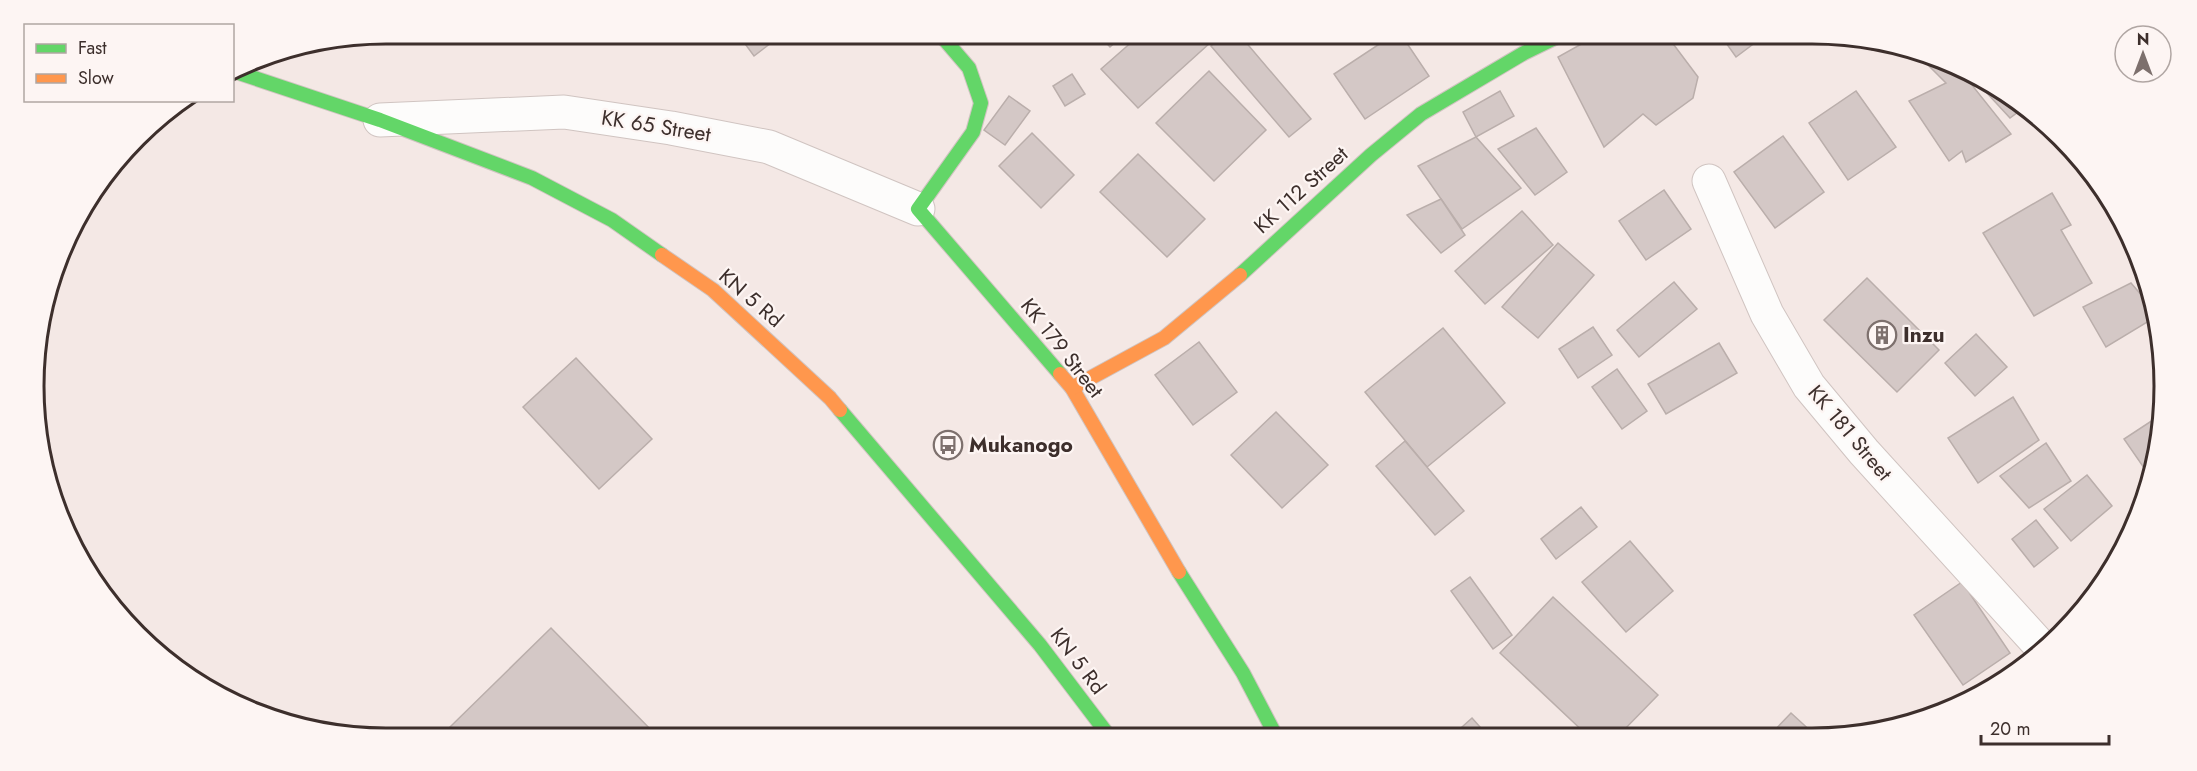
<svg xmlns="http://www.w3.org/2000/svg" width="2197" height="771" font-family="Jost,sans-serif">
	<rect width="100%" height="100%" fill="#f4e8e5"/>
	<g fill="#d4c8c6" stroke="#baaeab" stroke-width="1.5">
		<polygon points="737,33 784,33 754,56"/>
		<polygon points="1097,33 1126,33 1110,47"/>
		<polygon points="1142,33 1221,33 1138,108 1101,69"/>
		<polygon points="1225,33 1238,33 1311,119 1289,137 1211,46"/>
		<polygon points="1396,33 1400,33 1429,76 1365,119 1334,74"/>
		<polygon points="1607,33 1665,33 1698,77 1693,98 1656,125 1643,114 1604,147 1558,57 1585,42"/>
		<polygon points="1719,33 1768,33 1736,57"/>
		<polygon points="1868,40 1888,43 1872,50"/>
		<polygon points="1927,57 1964,75 2011,134 1966,162 1962,151 1949,161 1909,101 1946,83 1921,58"/>
		<polygon points="1209,71 1266,130 1214,181 1156,123"/>
		<polygon points="1072,74 1085,94 1065,106 1053,86"/>
		<polygon points="1991,88 2026,106 2010,118 1985,91"/>
		<polygon points="1500,91 1514,116 1476,137 1463,112"/>
		<polygon points="1856,91 1896,147 1848,180 1809,123"/>
		<polygon points="1009,96 1030,111 1005,145 984,130"/>
		<polygon points="1536,128 1567,172 1535,195 1498,149"/>
		<polygon points="1032,133 1074,175 1041,208 999,166"/>
		<polygon points="1783,136 1824,192 1775,228 1734,172"/>
		<polygon points="1476,137 1521,188 1462,229 1418,166"/>
		<polygon points="1138,154 1205,219 1167,257 1100,192"/>
		<polygon points="1664,190 1691,229 1646,260 1619,221"/>
		<polygon points="2052,193 2071,225 2061,230 2092,283 2034,316 1983,233"/>
		<polygon points="1441,199 1465,235 1441,253 1407,215"/>
		<polygon points="1522,211 1553,245 1485,304 1455,271"/>
		<polygon points="1558,243 1594,275 1538,338 1502,307"/>
		<polygon points="1867,278 1939,350 1897,392 1824,320"/>
		<polygon points="1674,282 1697,309 1639,357 1617,330"/>
		<polygon points="2131,283 2149,304 2154,318 2106,347 2083,307"/>
		<polygon points="1593,327 1612,355 1578,378 1559,349"/>
		<polygon points="1443,328 1505,403 1427,467 1365,392"/>
		<polygon points="1976,334 2007,367 1975,396 1945,363"/>
		<polygon points="1199,342 1237,392 1193,425 1155,375"/>
		<polygon points="1719,343 1737,373 1666,414 1648,384"/>
		<polygon points="576,358 652,439 599,489 523,407"/>
		<polygon points="1617,369 1647,411 1622,429 1592,387"/>
		<polygon points="2013,397 2039,440 1978,483 1948,438"/>
		<polygon points="1276,412 1328,465 1282,508 1231,455"/>
		<polygon points="2156,418 2152,476 2151,478 2124,439"/>
		<polygon points="1405,441 1464,511 1435,535 1376,466"/>
		<polygon points="2046,443 2071,481 2029,508 2000,476"/>
		<polygon points="2087,475 2112,506 2071,541 2044,509"/>
		<polygon points="1581,507 1597,527 1556,559 1541,539"/>
		<polygon points="2036,520 2058,548 2034,567 2012,539"/>
		<polygon points="1630,541 1673,591 1626,632 1582,582"/>
		<polygon points="1470,577 1512,635 1493,649 1451,591"/>
		<polygon points="1962,582 2010,653 1963,685 1914,615"/>
		<polygon points="1553,597 1658,695 1619,735 1587,735 1500,653"/>
		<polygon points="551,628 658,737 459,738 449,728"/>
		<polygon points="1791,713 1815,735 1770,735"/>
		<polygon points="1472,718 1488,736 1452,736"/>
	</g>
	<g fill="none" stroke-linecap="round" stroke-linejoin="round">
		<g stroke="#d0c4c1" stroke-width="35">
			<g id="street">
				<polyline points="380,120 564,112 671,128 769,147 918,209"/>
				<polyline points="1709,181 1767,314 1809,386 1864,452 2044,650"/>
			</g>
		</g>
		<g stroke="#d0c4c1" stroke-width="16">
			<g id="fast">
				<polyline points="939,33 969,68 981,103 973,132 918,209 1060,374"/>
				<polyline points="233,71 380,120 532,178 612,220 662,255"/>
				<polyline points="1240,275 1371,155 1421,114 1524,53 1565,33"/>
				<polyline points="840,410 1040,645 1109,736"/>
				<polyline points="1179,572 1243,673 1276,736"/>
			</g>
		</g>
		<g stroke="#d0c4c1" stroke-width="16">
			<g id="slow">
				<polyline points="662,255 713,290 830,398 840,410"/>
				<polyline points="1060,374 1072,388 1179,572"/>
				<polyline points="1072,388 1164,338 1240,275"/>
			</g>
		</g>
		<use href="#street" stroke="#fdfcfb" stroke-width="33"/>
		<use href="#fast" stroke="#63d668" stroke-width="14"/>
		<use href="#slow" stroke="#ff974d" stroke-width="14"/>
	</g>
	<defs>
		<g id="building-ring" transform="scale(1.5)"><circle r="9.5" fill="#fdf5f3" stroke="#7d706d" stroke-width="1.5"/><path d="M-4-6H4V6H1V3H-1V6H-4ZM-2.5-4.3h1.7v1.8h-1.7ZM.8-4.3h1.7v1.8H.8ZM-2.5-1h1.7V.8h-1.7ZM.8-1h1.7V.8H.8Z" fill="#7d706d"/></g>
		<g id="bus-ring" transform="scale(1.5)"><circle r="9.5" fill="#fdf5f3" stroke="#7d706d" stroke-width="1.5"/><path d="M-5-6H5V4H4V6H2V4H-2V6H-4V4H-5ZM-3.5-4V0h7V-4ZM-3.5 1.2v1.5H-2V1.2ZM2 1.2v1.5H3.5V1.2Z" fill="#7d706d"/></g>
	</defs>
	<g fill-rule="evenodd">
		<use href="#building-ring" x="1882" y="335"/>
		<use href="#bus-ring" x="948" y="445"/>
	</g>
	<g text-anchor="middle" stroke-width="4.5" stroke-linejoin="round" paint-order="stroke">
		<g font-size="21" fill="#3d2f2c" stroke="#fdf5f3">
			<text transform="translate(656 126) rotate(9)" y="7">KK 65 Street</text>
			<text transform="translate(1301 190) rotate(-42)" y="7">KK 112 Street</text>
			<text transform="translate(751 298) rotate(41)" y="7">KN 5 Rd</text>
			<text transform="translate(1062 348) rotate(52)" y="7">KK 179 Street</text>
			<text transform="translate(1850 433) rotate(50)" y="7">KK 181 Street</text>
			<text transform="translate(1078 661) rotate(53)" y="7">KN 5 Rd</text>
		</g>
		<g font-size="21" font-weight="bold" fill="#3d2f2c" stroke="#fdf5f3" text-anchor="start">
			<text x="1903" y="342">Inzu</text>
			<text x="969" y="452">Mukanogo</text>
		</g>
	</g>
	<path d="M0 0H2197V771H0ZM386 44H1812A342 342 0 0 1 2154 386V386A342 342 0 0 1 1812 728H386A342 342 0 0 1 44 386V386A342 342 0 0 1 386 44Z" fill="#fdf5f3" fill-rule="evenodd"/>
	<path fill="none" stroke="#3d2f2c" stroke-width="3" d="M386 44H1812A342 342 0 0 1 2154 386V386A342 342 0 0 1 1812 728H386A342 342 0 0 1 44 386V386A342 342 0 0 1 386 44Z"/>
	<rect x="24" y="24" width="210" height="78" fill="#fdf5f3" stroke="#b0a6a3" stroke-width="1.5"/>
	<rect x="36" y="44" width="30" height="9" fill="#63d668" stroke="#b0a6a3" stroke-width="1.5"/>
	<text x="78" y="54" font-size="18" fill="#3d2f2c">Fast</text>
	<rect x="36" y="74" width="30" height="9" fill="#ff974d" stroke="#b0a6a3" stroke-width="1.5"/>
	<text x="78" y="84" font-size="18" fill="#3d2f2c">Slow</text>
	<g transform="translate(2143 54)"><circle r="28" fill="#fdf5f3" stroke="#b0a6a3" stroke-width="1.5"/>
	<path d="M0-4.5L10 22L0 15L-10 22Z" fill="#7d706d"/>
	<text y="-9" font-size="16" font-weight="bold" text-anchor="middle" fill="#3d2f2c">N</text>
	</g>
	<path d="M1981 735v9h128v-9" fill="none" stroke="#3d2f2c" stroke-width="3"/>
	<text x="1990" y="735" font-size="18" fill="#3d2f2c" stroke="#fdf5f3" stroke-width="4.5" paint-order="stroke">20 m</text>
</svg>
